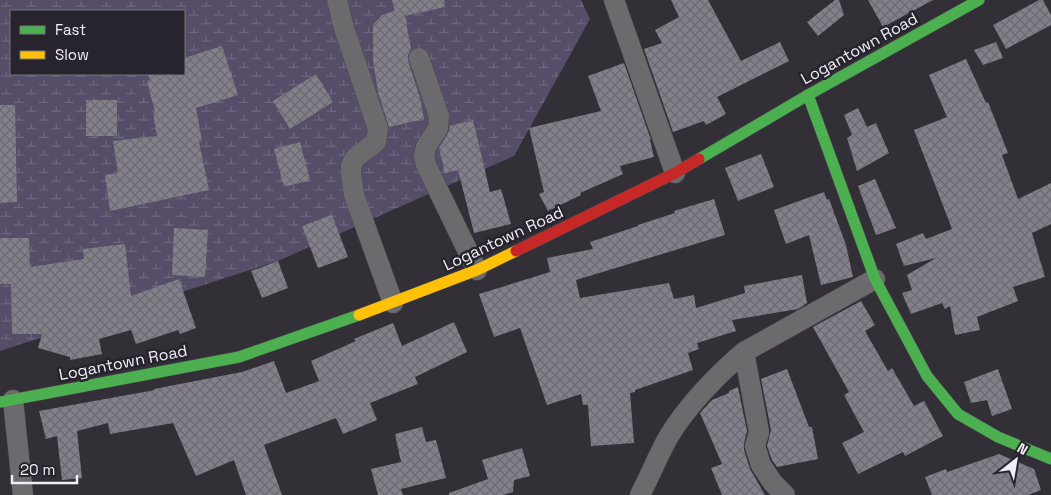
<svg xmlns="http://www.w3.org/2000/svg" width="1051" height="495" font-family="'Space Grotesk',sans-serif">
	<defs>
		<pattern id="wetland-marsh" width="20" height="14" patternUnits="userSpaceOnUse" patternTransform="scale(1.25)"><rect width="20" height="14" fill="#564d69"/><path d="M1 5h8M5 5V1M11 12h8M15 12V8" fill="none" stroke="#6f677f"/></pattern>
		<pattern id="building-cross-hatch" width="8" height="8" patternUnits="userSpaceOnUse" patternTransform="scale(1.25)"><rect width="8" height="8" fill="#83808a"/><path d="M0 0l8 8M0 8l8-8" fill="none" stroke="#6b6a70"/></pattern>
	</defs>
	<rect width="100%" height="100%" fill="#323036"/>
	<path fill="url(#wetland-marsh)" fill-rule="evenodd" d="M0,0H581L590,19L514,156L278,261L0,351ZM11,11H184V74H11Z"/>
	<g fill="url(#building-cross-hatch)">
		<polygon points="392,0 444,0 445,7 405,16 411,49 408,55 408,61 420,98 424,119 389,127 378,92 373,60 373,25 382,15 395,11"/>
		<polygon points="671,0 708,0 741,61 780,42 789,61 717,97 726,114 706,125 704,121 673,132 644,49 662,43 655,30 679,17"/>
		<polygon points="835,0 839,0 844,15 818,36 807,22"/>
		<polygon points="868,0 933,0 883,27"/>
		<polygon points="1039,0 1043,0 1051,15 1051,25 1006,49 993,25"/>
		<polygon points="996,42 1003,58 983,65 974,50"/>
		<polygon points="222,46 238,95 196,108 202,141 199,142 209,190 110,211 105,175 118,173 113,141 157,136 153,113 155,112 147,81 150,80 148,74 184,74 184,58"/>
		<polygon points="966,59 986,103 988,102 1008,153 1002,155 1018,199 1051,183 1051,224 1032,233 1045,277 1013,287 1018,301 977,317 980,330 955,335 950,306 945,309 942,303 911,314 902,293 912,290 907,275 936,258 904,266 896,244 923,233 926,239 952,229 914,130 947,117 929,75"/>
		<polygon points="624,63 651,140 650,140 654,157 620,166 623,174 580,193 581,195 548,211 539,194 544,192 529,128 601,111 588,76"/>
		<polygon points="316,74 333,102 290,129 273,101"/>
		<rect x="86" y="100" width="31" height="36"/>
		<polygon points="0,105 15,105 17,202 0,203"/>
		<polygon points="858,108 867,127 876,123 889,153 857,171 847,138 852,135 844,115"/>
		<polygon points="473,120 490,192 501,189 511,224 474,233 458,170 445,173 439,148 448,134 450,126"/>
		<polygon points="300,142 310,180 284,187 274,149"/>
		<polygon points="761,154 774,187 738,201 725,168"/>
		<polygon points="875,179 896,228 876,235 858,186"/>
		<polygon points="824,192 827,200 829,199 846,245 853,277 821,285 809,235 786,244 774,210"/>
		<polygon points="714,199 725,235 576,280 580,298 669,283 674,299 694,295 696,308 745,293 744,286 802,275 807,303 798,309 732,320 736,331 697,343 699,349 688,353 693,370 635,390 635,392 630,393 634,443 591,446 588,405 583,405 581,394 547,405 520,328 494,337 479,294 550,272 547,258 593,249 590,242 638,226 638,225 675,213 674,211"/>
		<polygon points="332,215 348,257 318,268 302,226"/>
		<polygon points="174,228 208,230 205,277 172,275"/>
		<polygon points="0,238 29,238 30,267 84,259 83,249 125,244 131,296 179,279 196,328 180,334 178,330 136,344 131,330 99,339 102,354 70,360 70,357 38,348 42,334 12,334 11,284 0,284"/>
		<polygon points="278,261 288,288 262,298 251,271"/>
		<polygon points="861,301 875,325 865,331 888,371 892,368 914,406 924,401 943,436 905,456 903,452 858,474 842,443 864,432 844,395 849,392 813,327"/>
		<polygon points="454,322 467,352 415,377 418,384 370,403 377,420 343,434 336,418 264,445 282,495 246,495 234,460 196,476 173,423 110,434 108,423 77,431 82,478 62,480 57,436 46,439 39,411 155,390 154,389 242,372 274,361 286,393 319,381 311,361 356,341 354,339 393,323 402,346"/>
		<polygon points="787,369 809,427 812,427 818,459 777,467 772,460 767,446 771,430 761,379"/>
		<polygon points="998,369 1012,409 992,416 987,400 971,403 964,382"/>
		<polygon points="738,387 747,431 744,443 744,450 750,469 765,495 722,495 711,468 722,464 700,413 712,400 729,393 729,391"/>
		<polygon points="422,427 426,442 436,440 446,478 401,489 403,495 378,495 371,469 401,462 395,434"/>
		<polygon points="522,448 530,476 514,480 513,492 503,495 449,495 449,493 488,479 482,460"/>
		<polygon points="999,454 1034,469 1041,490 1028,495 932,495 925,477 946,469 947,472"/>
	</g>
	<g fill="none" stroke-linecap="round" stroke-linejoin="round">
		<g stroke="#4e4c51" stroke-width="21">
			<g id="street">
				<polyline points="337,0 344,28 378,129 376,142 355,158 351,166 351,174 354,195 393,303"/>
				<polyline points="614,0 675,173"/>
				<polyline points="419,58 439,116 438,128 426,147 424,156 426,165 477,270"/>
				<polyline points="744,352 759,432 755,446 761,465 773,483 785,495"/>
				<polyline points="13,400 23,495"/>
				<path d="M640,495C650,476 658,455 669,436C687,406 718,374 744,352L875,279"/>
			</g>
		</g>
		<g stroke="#4e4c51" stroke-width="12">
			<g id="fast">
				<polyline points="808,95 875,279 927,376 958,414 998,437 1051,459"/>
				<polyline points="699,159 808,95 979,0"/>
				<polyline points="0,402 239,357 359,315"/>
			</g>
		</g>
		<g stroke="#4e4c51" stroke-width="12">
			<polyline id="slow" points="359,315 477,270 516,251"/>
		</g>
		<g stroke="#4e4c51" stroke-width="12">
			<polyline id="jam" points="516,251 675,173 699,159"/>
		</g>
		<use href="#street" stroke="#6b6a6d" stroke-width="20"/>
		<use href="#fast" stroke="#4caf50" stroke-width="11"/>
		<use href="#slow" stroke="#ffc107" stroke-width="11"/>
		<use href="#jam" stroke="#c62828" stroke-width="11"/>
	</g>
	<g text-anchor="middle" stroke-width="5" stroke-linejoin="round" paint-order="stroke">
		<g font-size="16" fill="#f0eff5" stroke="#27242d">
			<text transform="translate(859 48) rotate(-29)" y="6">Logantown Road</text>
			<text transform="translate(503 238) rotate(-25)" y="6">Logantown Road</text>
			<text transform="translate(123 362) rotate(-11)" y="6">Logantown Road</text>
		</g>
	</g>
	<rect x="10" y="10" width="175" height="65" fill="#27242d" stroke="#77757d"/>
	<rect x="20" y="26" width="25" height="8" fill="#4caf50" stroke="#77757d"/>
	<text x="55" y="35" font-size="15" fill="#f0eff5">Fast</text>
	<rect x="20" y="51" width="25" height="8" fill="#ffc107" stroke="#77757d"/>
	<text x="55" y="60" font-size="15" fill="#f0eff5">Slow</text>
	<g transform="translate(1016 460) rotate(31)" stroke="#27242d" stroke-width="4" paint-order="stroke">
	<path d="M0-4L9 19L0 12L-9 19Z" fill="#f0eff5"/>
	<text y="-8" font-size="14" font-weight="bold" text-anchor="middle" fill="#f0eff5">N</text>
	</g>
	<path d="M12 475v8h65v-8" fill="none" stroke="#f0eff5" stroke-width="2.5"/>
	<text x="20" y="475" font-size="15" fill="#f0eff5" stroke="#27242d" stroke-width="4" paint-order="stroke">20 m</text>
</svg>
